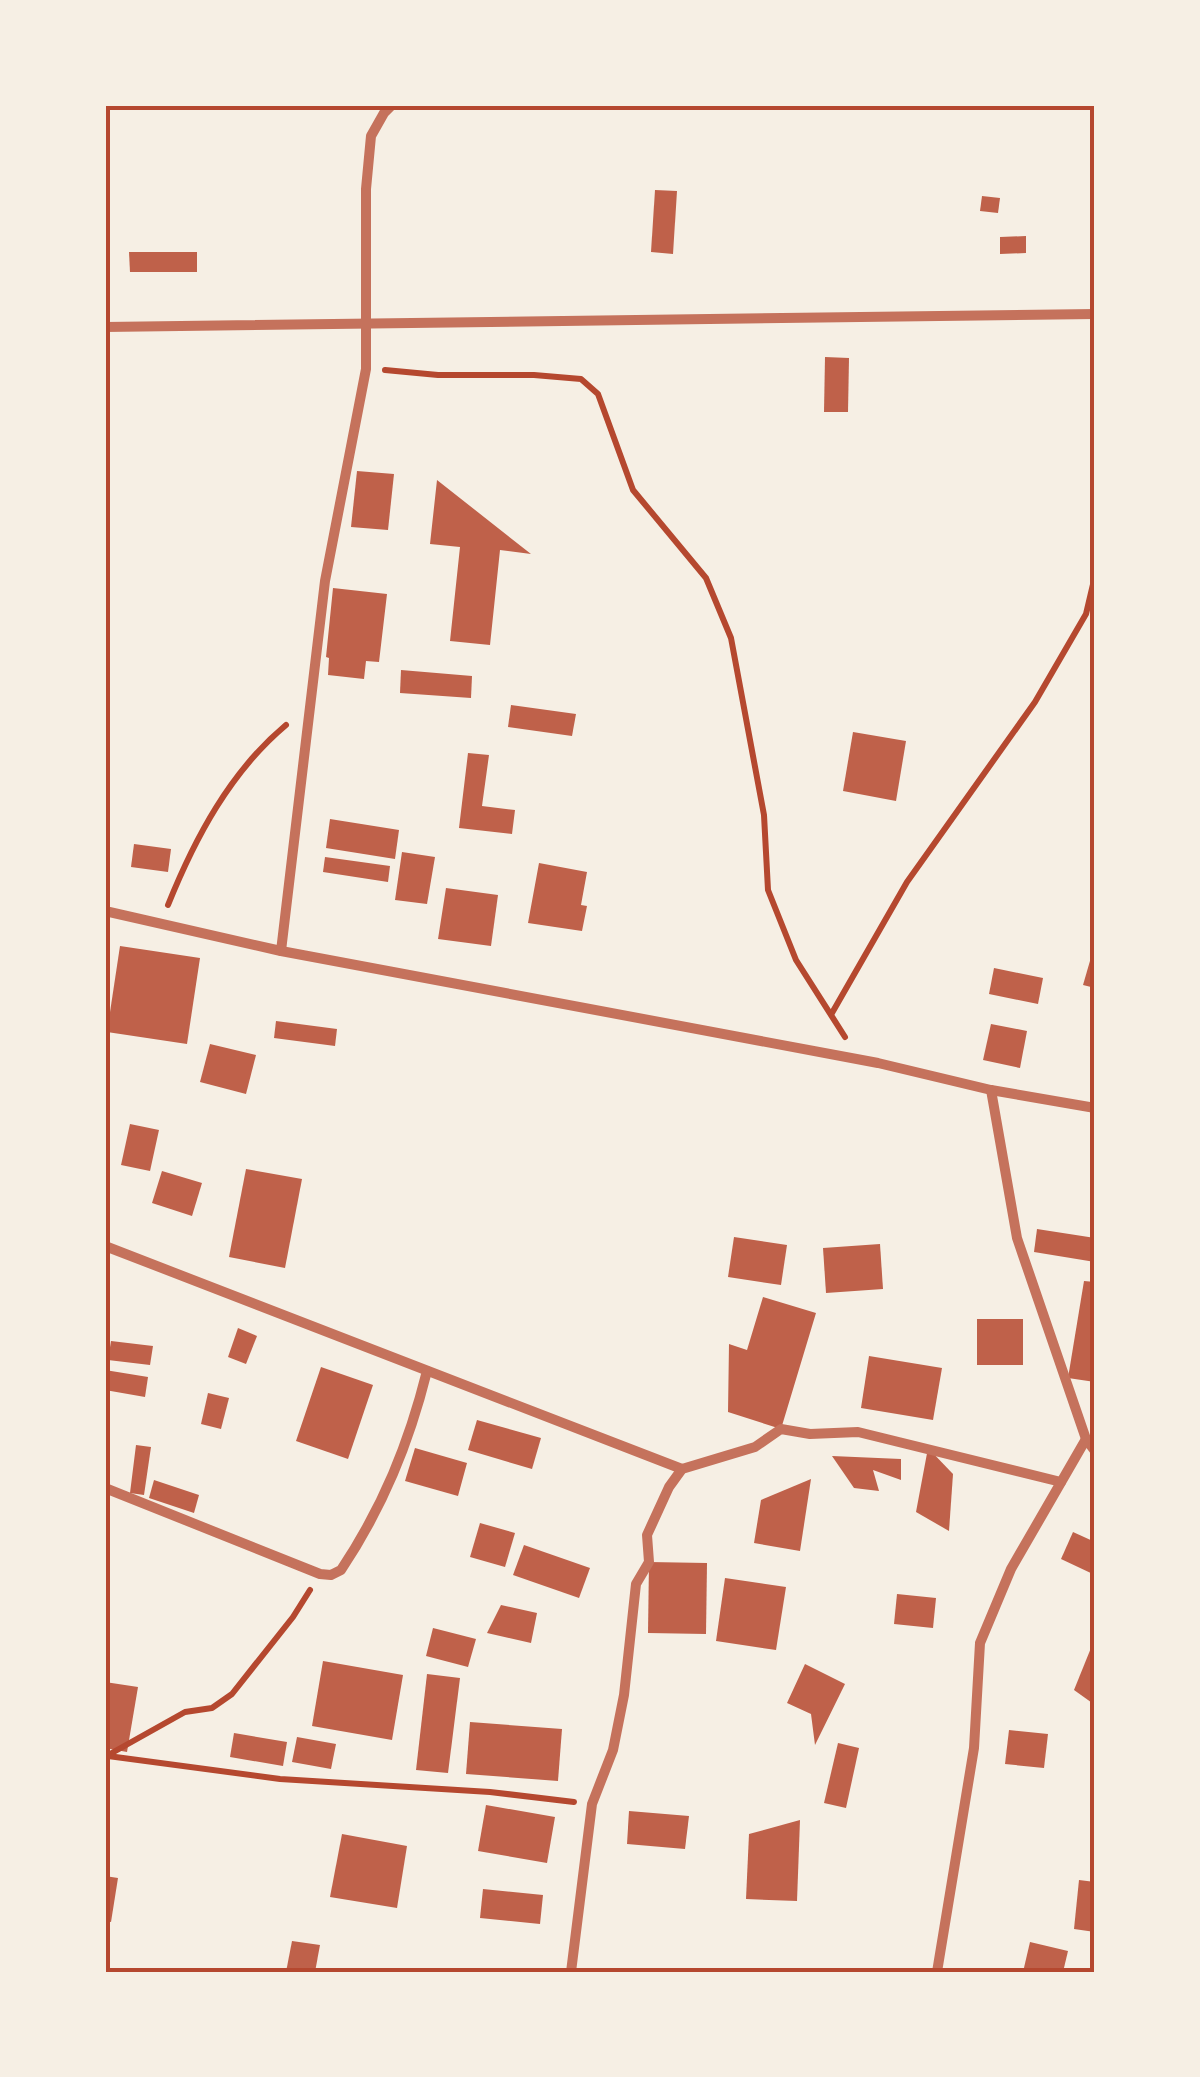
<svg xmlns="http://www.w3.org/2000/svg" width="1200" height="2077" font-family="'Source Sans 3',sans-serif">
	<rect width="100%" height="100%" fill="#f6efe4"/>
	<g fill="#bf614a">
		<polygon points="655,190 677,191 673,254 651,252"/>
		<polygon points="982,196 1000,198 998,213 980,211"/>
		<polygon points="1026,236 1026,253 1000,254 1000,237"/>
		<polygon points="129,252 197,252 197,272 130,272"/>
		<polygon points="825,357 849,358 848,412 824,412"/>
		<polygon points="357,471 394,474 388,530 351,527"/>
		<polygon points="437,480 531,554 500,550 490,645 450,641 460,547 430,544"/>
		<polygon points="333,588 387,594 379,662 366,661 364,679 328,675 329,658 326,657"/>
		<polygon points="401,670 472,676 471,698 400,693"/>
		<polygon points="511,705 576,714 572,736 508,727"/>
		<polygon points="853,732 906,741 896,801 843,791"/>
		<polygon points="468,753 489,755 482,806 515,810 512,834 459,828"/>
		<polygon points="330,819 399,830 395,859 326,848"/>
		<polygon points="134,844 171,849 168,872 131,867"/>
		<polygon points="402,852 435,857 427,904 395,900"/>
		<polygon points="325,857 390,866 388,882 323,872"/>
		<polygon points="539,863 587,872 581,905 587,906 582,931 528,923"/>
		<polygon points="446,888 498,895 491,946 438,939"/>
		<polygon points="120,946 200,958 187,1044 107,1032"/>
		<polygon points="1094,947 1095,947 1095,988 1083,985"/>
		<polygon points="994,968 1043,978 1038,1004 989,994"/>
		<polygon points="276,1021 337,1029 335,1046 274,1038"/>
		<polygon points="991,1024 1027,1031 1020,1068 983,1060"/>
		<polygon points="210,1044 256,1055 246,1094 200,1082"/>
		<polygon points="130,1124 159,1130 150,1171 121,1165"/>
		<polygon points="246,1169 302,1179 285,1268 229,1257"/>
		<polygon points="162,1171 202,1183 192,1216 152,1203"/>
		<polygon points="1037,1229 1095,1238 1095,1262 1034,1252"/>
		<polygon points="734,1237 787,1245 781,1285 728,1277"/>
		<polygon points="880,1244 883,1289 826,1293 823,1248"/>
		<polygon points="1084,1281 1095,1282 1095,1382 1068,1378"/>
		<polygon points="763,1297 816,1313 781,1429 728,1412 729,1344 747,1350"/>
		<rect x="977" y="1319" width="46" height="46"/>
		<polygon points="238,1328 257,1336 246,1364 228,1357"/>
		<polygon points="111,1341 153,1346 150,1365 108,1360"/>
		<polygon points="869,1356 942,1368 933,1420 861,1408"/>
		<polygon points="321,1367 373,1385 348,1459 296,1441"/>
		<polygon points="105,1370 148,1377 145,1397 105,1390"/>
		<polygon points="208,1393 229,1398 221,1429 201,1424"/>
		<polygon points="477,1420 541,1438 532,1469 468,1450"/>
		<polygon points="136,1445 151,1447 144,1495 130,1493"/>
		<polygon points="415,1448 467,1463 458,1496 405,1481"/>
		<polygon points="928,1448 953,1474 949,1531 916,1512"/>
		<polygon points="832,1456 901,1459 901,1480 873,1470 879,1491 854,1488"/>
		<polygon points="811,1479 800,1551 754,1543 761,1500"/>
		<polygon points="154,1480 199,1495 194,1513 149,1498"/>
		<polygon points="480,1523 515,1533 505,1567 470,1557"/>
		<polygon points="1073,1532 1095,1542 1095,1575 1061,1559"/>
		<polygon points="524,1545 590,1568 579,1598 513,1575"/>
		<polygon points="649,1562 707,1563 706,1634 648,1633"/>
		<polygon points="725,1578 786,1587 776,1650 716,1641"/>
		<polygon points="897,1594 936,1598 933,1628 894,1624"/>
		<polygon points="501,1605 537,1613 531,1643 487,1633"/>
		<polygon points="433,1628 476,1639 468,1667 426,1656"/>
		<polygon points="1095,1638 1095,1705 1074,1690"/>
		<polygon points="323,1661 403,1675 392,1740 312,1726"/>
		<polygon points="805,1664 845,1684 815,1745 811,1714 787,1703"/>
		<polygon points="427,1674 460,1678 448,1773 416,1770"/>
		<polygon points="105,1682 138,1687 127,1752 105,1748"/>
		<polygon points="470,1722 562,1729 558,1781 466,1774"/>
		<polygon points="1009,1730 1048,1734 1044,1768 1005,1764"/>
		<polygon points="234,1733 287,1742 283,1766 230,1757"/>
		<polygon points="297,1737 336,1744 331,1769 292,1762"/>
		<polygon points="838,1743 859,1748 846,1808 824,1803"/>
		<polygon points="486,1805 555,1817 547,1863 478,1851"/>
		<polygon points="629,1811 689,1816 685,1849 627,1844"/>
		<polygon points="800,1820 797,1901 746,1899 749,1834"/>
		<polygon points="342,1834 407,1846 397,1908 330,1897"/>
		<polygon points="105,1876 118,1878 111,1922 105,1921"/>
		<polygon points="1079,1880 1095,1882 1095,1932 1074,1929"/>
		<polygon points="483,1889 543,1895 540,1924 480,1918"/>
		<polygon points="292,1941 320,1945 315,1972 286,1972"/>
		<polygon points="1030,1942 1068,1951 1063,1972 1023,1972"/>
	</g>
	<g fill="none" stroke-linecap="round" stroke-linejoin="round">
		<g stroke="#b5482f" stroke-width="6">
			<polyline points="385,370 438,375 534,375 581,379 598,394 633,490 706,578 731,638 764,815 768,890 796,960 845,1037"/>
			<path d="M168,905C195,838 230,772 286,725"/>
			<polyline points="832,1013 907,882 1035,702 1086,614 1095,576"/>
			<polyline points="110,1754 185,1712 212,1708 232,1694 293,1617 310,1590"/>
			<polyline points="108,1756 280,1779 490,1792 574,1802"/>
		</g>
		<g stroke="#c5725c" stroke-width="10">
			<polyline points="105,327 1095,314"/>
			<polyline points="105,911 281,951 878,1063 991,1090 1095,1108"/>
			<polyline points="281,951 325,581 366,369 366,189 371,136 384,113 392,105"/>
			<polyline points="991,1090 1017,1238 1086,1439 1095,1451"/>
			<polyline points="105,1246 682,1469"/>
			<path d="M105,1488L320,1574L331,1575L341,1570C383,1507 409,1443 427,1371"/>
			<polyline points="571,1972 592,1804 613,1750 624,1695 636,1584 649,1562 647,1535 669,1487 682,1469 755,1447 781,1429 810,1434 858,1432 1061,1482"/>
			<polyline points="937,1972 974,1748 980,1643 1011,1569 1086,1439"/>
		</g>
	</g>
	<rect width="1200" height="2077" fill="none" stroke="#f6efe4" stroke-width="215"/>
	<rect x="108" y="108" width="984" height="1862" fill="none" stroke="#b5482f" stroke-width="4"/>
</svg>
